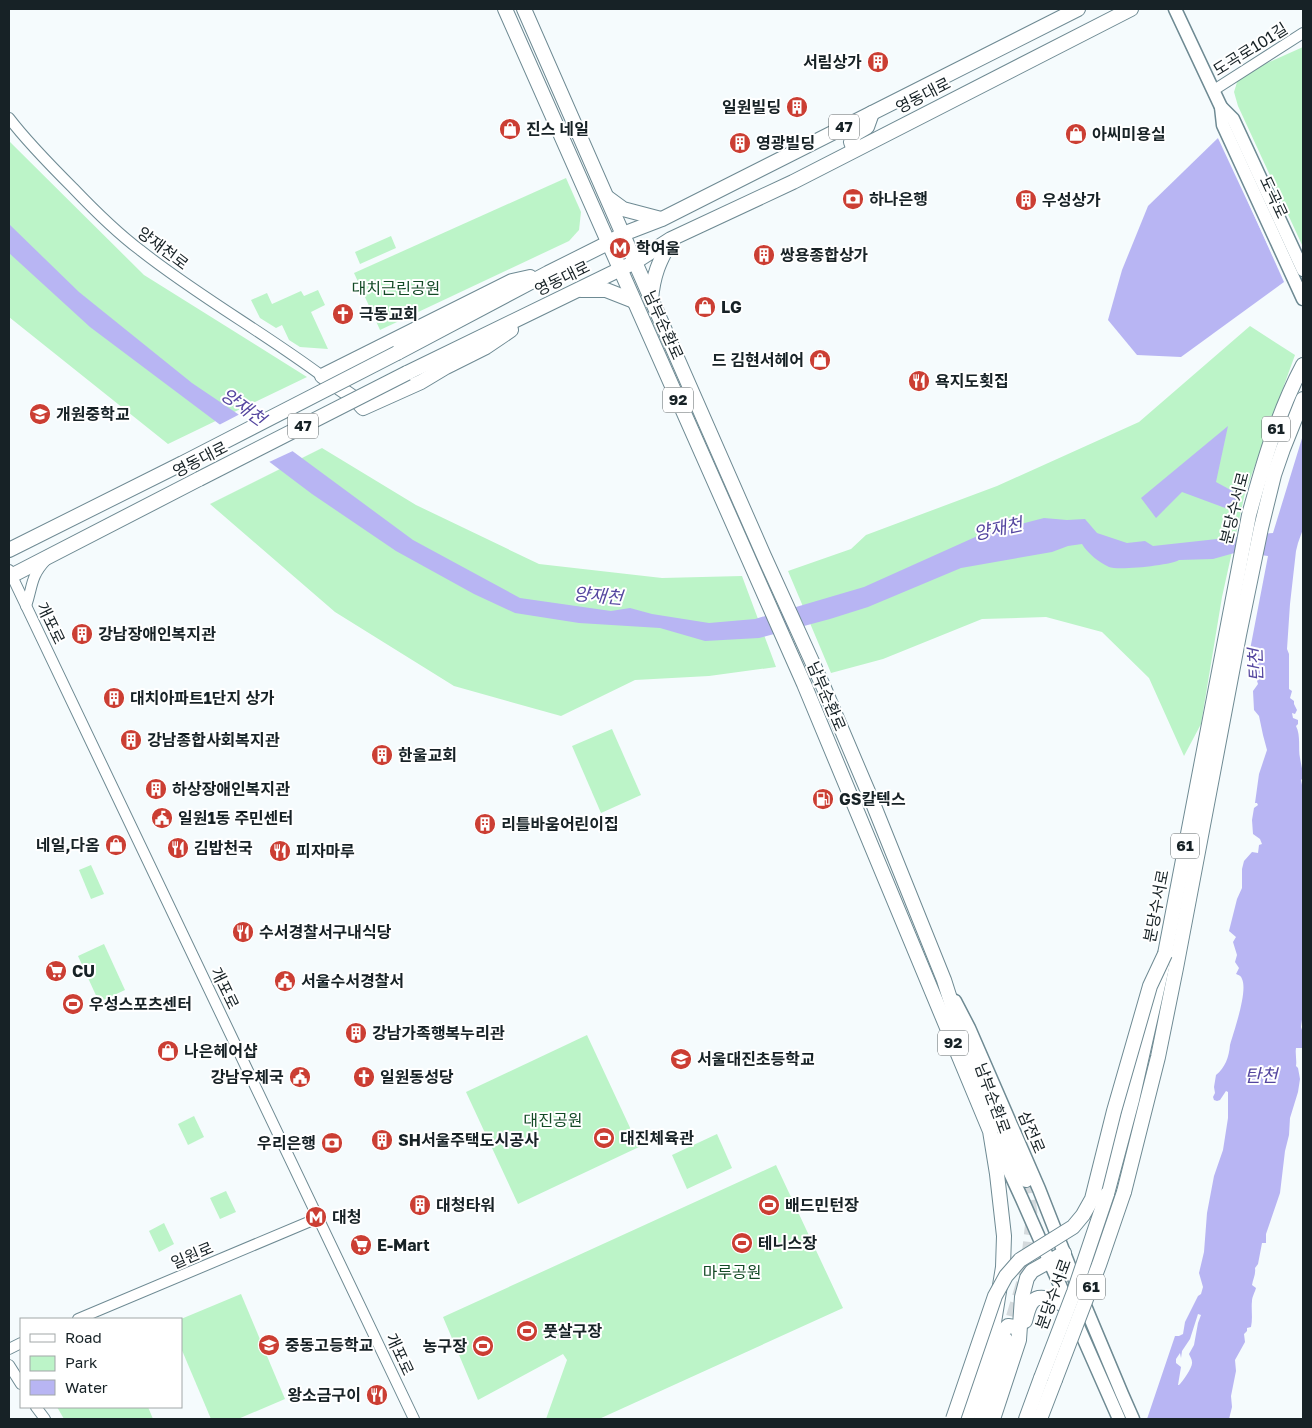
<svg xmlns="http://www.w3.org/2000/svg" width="1312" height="1428" font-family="'Golos Text','Noto Sans KR',sans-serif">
	<rect width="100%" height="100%" fill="#f5fbfd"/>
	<g fill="#bcf4c8">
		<polygon points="1303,47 1303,247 1238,106 1234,92 1238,79 1265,64"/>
		<polygon points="9,141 144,275 307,377 168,444 9,317"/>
		<polygon points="566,178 581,212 579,230 569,241 380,330 354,273"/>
		<polygon points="391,236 396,248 360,264 355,252"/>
		<polygon points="318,290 325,305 311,312 328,349 300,347 289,340 282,325 276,328 260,318 251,300 267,293 272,304 301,291 304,296"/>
		<polygon points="1250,326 1295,355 1245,493 1222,597 1201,724 1184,756 1149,678 1102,632 1046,617 982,619 883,659 831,673 788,571 851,549 866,535 997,486 1139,422"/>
		<polygon points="322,448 416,505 539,564 662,578 742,576 776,667 709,676 635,680 561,716 454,686 335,612 210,504"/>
		<polygon points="612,729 641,795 601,813 572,746"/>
		<polygon points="91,865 104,894 91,899 79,870"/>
		<polygon points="104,944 125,990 99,1002 78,956"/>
		<polygon points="587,1035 639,1147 518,1204 466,1092"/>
		<polygon points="194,1116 204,1137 188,1145 178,1124"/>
		<polygon points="717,1134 732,1168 687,1189 672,1155"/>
		<polygon points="776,1165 843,1308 599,1419 546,1419 567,1360 563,1354 478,1400 443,1317"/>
		<polygon points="226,1191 236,1212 220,1219 210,1198"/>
		<polygon points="164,1223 174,1244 159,1252 149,1231"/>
		<polygon points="241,1294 285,1399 238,1419 211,1419 181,1348 181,1319"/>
		<polygon points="57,1407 148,1407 153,1419 64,1419"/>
	</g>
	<g fill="#b8b5f3" fill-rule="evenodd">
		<polygon points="1219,137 1284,282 1181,357 1137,355 1108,320 1122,270 1148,206"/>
		<path d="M9,224L79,292L192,383L291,450L413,540L520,598L611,611L630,608L652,614L709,623L755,619L864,587L982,534L1044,518L1067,520L1085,519L1097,533L1127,543L1145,541L1153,546L1273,533L1303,435V529L1298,543L1296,551L1290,604L1287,649L1289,654V689L1292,691L1290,698L1294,701V704L1297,710L1295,714L1292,713L1293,718L1298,720V724L1296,726C1301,736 1298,748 1300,758C1301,765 1303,770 1303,778L1301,780L1303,790V1003L1302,1004L1303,1012L1301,1027L1303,1033V1048H1296C1295,1054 1297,1060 1296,1066L1298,1068L1300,1079L1298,1092L1290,1118L1289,1135L1285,1151L1280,1193L1266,1234V1243H1262L1258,1264L1255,1268C1256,1274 1253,1279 1252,1285L1256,1288C1255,1292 1252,1297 1252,1301C1251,1309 1253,1318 1251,1327L1247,1328V1331L1244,1334L1245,1342L1235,1360L1236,1371L1231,1396L1232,1407L1229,1419H1147L1175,1336H1179L1183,1334L1185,1322L1198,1296L1201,1294L1203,1287L1199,1273L1204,1252L1207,1213L1214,1176L1223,1150L1228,1118V1092L1226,1091L1220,1100L1217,1101L1214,1100L1213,1097L1215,1093L1214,1087L1216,1075C1225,1068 1229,1057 1230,1045C1234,1031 1248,991 1242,979C1241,975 1238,975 1236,974L1239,968L1235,962L1237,955L1233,942L1236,937L1229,931L1237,899L1242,888V869L1244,861L1252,852L1258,853L1259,845L1262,844L1260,839L1253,834L1252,820L1254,808L1258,805L1257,803H1255L1259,774L1267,750L1263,735L1259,716L1254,710L1253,691L1258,684L1249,655L1268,556L1238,552L1213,559L1179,560C1172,565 1118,571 1109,567C1099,562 1088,554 1082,544L1068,546L1052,552L961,568L868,607L830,619L759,638L705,641L660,628L579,623L515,613L474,594L396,551L312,494L90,327L9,253ZM1198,1314L1201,1315L1198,1323L1194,1345L1189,1354C1190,1357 1192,1359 1192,1362C1193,1367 1183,1381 1179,1385H1178L1181,1367L1176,1363V1359L1180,1353L1181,1358L1182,1351L1190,1339Z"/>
		<polygon points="1228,426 1216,482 1238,494 1236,512 1182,492 1156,518 1141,498"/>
	</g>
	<g fill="#f5fbfd">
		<polygon points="1218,135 1221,136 1286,281 1286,284 1217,136"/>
		<polygon points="242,413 295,450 267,463 217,426"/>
	</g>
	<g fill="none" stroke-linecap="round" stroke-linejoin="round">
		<polyline stroke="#d4dadd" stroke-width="14" stroke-dasharray="14 7" stroke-linecap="butt" points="1007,1337 1027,1270 1032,1225 1026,1180"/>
		<g stroke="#6e8a93" stroke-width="12">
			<g id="tertiary">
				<polyline points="1214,90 1303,33"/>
				<path d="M9,118C28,143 51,166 73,188C94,210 116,232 140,250C198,296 263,332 322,376"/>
				<polyline points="9,570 414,1419"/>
				<path d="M26,606C33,586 30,577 46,560"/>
				<polyline points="78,1319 318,1218"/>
				<polyline points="9,1349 21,1343"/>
				<polyline points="9,1365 21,1384"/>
				<polyline points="36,1407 45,1419"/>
			</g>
		</g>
		<g stroke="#6e8a93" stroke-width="15">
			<g id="secondary">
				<polyline points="1175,9 1221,107 1223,125 1303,299"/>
				<polyline points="1221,107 1233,119 1303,270"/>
				<polyline points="955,1001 969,1028 1039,1189 1083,1301 1122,1394 1133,1419"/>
				<polyline points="994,1138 1022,1199 1119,1419"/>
			</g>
		</g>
		<g stroke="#6e8a93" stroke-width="16">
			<g id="primary">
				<polyline points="505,9 804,684 990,1131 997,1174 1004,1236 1003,1267 989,1353 967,1419"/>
				<polyline points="524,9 764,556 824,688 872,801 944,980 960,1030 1026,1180"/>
				<polyline points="854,150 851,142 855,134 867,127 872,113"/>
				<polyline points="608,198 623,209 661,219"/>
				<polyline points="581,290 606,290 634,301"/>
				<path d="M651,300C653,275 659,262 671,240"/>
				<polyline points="511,330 486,347 446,367 421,382 363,408 354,398 322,376 512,281 530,277"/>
				<polyline points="397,353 548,273 608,243 623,234 662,219 1078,9"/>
				<polyline points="407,373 635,262 671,239 793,182 1131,9"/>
				<polyline points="9,550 181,464"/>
				<polyline points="9,577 199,479"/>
				<path d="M1025,1321C1027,1315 1028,1306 1033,1301C1041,1292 1061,1304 1071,1308"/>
				<polyline points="993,1346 1001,1333 1008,1326 1015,1327 1018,1329 1019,1337"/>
				<polyline points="981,1419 1006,1340"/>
				<polyline points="993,1419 1019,1340 1022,1297 1027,1278 1032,1271 1064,1253"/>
			</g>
		</g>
		<g stroke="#6e8a93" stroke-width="16">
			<g id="trunk">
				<polyline points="1124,1192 1158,1057 1176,968 1239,635 1261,528 1274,475 1283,449 1303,399"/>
				<path d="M1107,1194L1132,1100L1165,954L1249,515C1263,464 1278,412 1303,365"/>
				<polyline points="1026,1419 1041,1378"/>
				<polyline points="1040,1419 1055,1380"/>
			</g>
		</g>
		<use href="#tertiary" stroke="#fff" stroke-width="10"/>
		<use href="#secondary" stroke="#fff" stroke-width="12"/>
		<use href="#primary" stroke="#fff" stroke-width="14"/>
		<use href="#trunk" stroke="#fff" stroke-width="14"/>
		<g stroke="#6e8a93" stroke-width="16" stroke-linecap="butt">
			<g id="primary-bridge">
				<polyline points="181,464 397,353"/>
				<polyline points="199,479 407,373"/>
			</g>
		</g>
		<g stroke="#6e8a93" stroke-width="16" stroke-linecap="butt">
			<g id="trunk-bridge">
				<polyline points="1041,1378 1074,1292 1107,1194"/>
				<polyline points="1055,1380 1099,1265 1124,1192"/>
				<polyline points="953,1419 995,1296 1006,1276 1020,1260 1073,1227 1083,1215 1092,1199 1114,1111 1150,986 1165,954"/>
			</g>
		</g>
		<use href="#primary-bridge" stroke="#fff" stroke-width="14"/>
		<use href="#trunk-bridge" stroke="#fff" stroke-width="14"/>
	</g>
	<defs>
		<g id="building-disc" transform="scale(1.125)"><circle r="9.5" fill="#cb3e33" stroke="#fff"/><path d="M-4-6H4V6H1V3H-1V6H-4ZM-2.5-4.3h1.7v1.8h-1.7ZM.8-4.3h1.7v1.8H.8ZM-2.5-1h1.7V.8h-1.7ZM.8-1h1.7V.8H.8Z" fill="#fff"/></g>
		<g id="shop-disc" transform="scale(1.125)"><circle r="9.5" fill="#cb3e33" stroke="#fff"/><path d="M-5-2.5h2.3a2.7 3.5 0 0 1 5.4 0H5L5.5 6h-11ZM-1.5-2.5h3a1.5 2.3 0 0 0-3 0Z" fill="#fff"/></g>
		<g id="bank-disc" transform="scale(1.125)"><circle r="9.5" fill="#cb3e33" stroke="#fff"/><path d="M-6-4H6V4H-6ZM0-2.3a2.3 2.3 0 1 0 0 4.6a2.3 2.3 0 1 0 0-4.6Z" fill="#fff"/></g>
		<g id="metro-disc" transform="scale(1.125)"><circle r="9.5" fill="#cb3e33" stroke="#fff"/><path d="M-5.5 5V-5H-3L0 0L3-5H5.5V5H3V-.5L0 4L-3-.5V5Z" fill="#fff"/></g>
		<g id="church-disc" transform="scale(1.125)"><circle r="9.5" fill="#cb3e33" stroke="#fff"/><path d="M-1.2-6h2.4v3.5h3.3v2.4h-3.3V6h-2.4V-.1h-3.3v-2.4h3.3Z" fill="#fff"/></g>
		<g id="restaurant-disc" transform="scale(1.125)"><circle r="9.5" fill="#cb3e33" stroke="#fff"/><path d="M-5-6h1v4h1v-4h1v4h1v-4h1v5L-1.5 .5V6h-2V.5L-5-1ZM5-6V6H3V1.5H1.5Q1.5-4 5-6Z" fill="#fff"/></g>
		<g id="school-disc" transform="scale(1.125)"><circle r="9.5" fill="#cb3e33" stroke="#fff"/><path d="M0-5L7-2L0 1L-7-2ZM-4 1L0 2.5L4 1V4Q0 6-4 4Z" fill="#fff"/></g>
		<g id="fuel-disc" transform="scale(1.125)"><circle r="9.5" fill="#cb3e33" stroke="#fff"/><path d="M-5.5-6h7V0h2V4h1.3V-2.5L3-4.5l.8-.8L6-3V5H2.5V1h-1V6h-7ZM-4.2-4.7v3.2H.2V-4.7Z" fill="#fff"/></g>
		<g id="civic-disc" transform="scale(1.125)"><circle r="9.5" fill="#cb3e33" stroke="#fff"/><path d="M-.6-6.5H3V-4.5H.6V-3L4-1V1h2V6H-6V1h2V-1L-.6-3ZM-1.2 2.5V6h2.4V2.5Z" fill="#fff"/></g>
		<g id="supermarket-disc" transform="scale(1.125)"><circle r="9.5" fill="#cb3e33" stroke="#fff"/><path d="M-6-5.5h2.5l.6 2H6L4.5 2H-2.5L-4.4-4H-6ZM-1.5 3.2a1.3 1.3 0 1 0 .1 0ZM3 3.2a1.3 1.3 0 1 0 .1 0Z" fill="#fff"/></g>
		<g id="stadium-disc" transform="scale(1.125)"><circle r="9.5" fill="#cb3e33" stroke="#fff"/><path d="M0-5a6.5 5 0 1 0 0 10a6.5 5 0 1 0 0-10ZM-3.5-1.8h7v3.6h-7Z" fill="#fff"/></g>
	</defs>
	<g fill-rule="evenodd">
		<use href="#building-disc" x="878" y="62"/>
		<use href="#building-disc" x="797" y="107"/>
		<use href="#shop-disc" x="510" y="129"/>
		<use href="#shop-disc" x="1076" y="134"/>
		<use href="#building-disc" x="740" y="143"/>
		<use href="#bank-disc" x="853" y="199"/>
		<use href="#building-disc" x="1026" y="200"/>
		<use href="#metro-disc" x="620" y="248"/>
		<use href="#building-disc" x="764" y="255"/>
		<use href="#shop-disc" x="705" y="307"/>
		<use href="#church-disc" x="343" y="314"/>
		<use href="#shop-disc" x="820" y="360"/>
		<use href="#restaurant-disc" x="919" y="381"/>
		<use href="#school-disc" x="40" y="414"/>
		<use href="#building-disc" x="82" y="634"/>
		<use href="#building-disc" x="114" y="698"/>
		<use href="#building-disc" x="131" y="740"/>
		<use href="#building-disc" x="382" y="755"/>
		<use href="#building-disc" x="156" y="789"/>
		<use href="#fuel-disc" x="823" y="799"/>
		<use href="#civic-disc" x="162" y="818"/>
		<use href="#building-disc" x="485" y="824"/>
		<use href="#shop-disc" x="116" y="845"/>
		<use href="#restaurant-disc" x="178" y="848"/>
		<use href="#restaurant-disc" x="280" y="851"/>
		<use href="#restaurant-disc" x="243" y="932"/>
		<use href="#supermarket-disc" x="56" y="971"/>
		<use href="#civic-disc" x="285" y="981"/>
		<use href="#stadium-disc" x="73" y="1004"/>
		<use href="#building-disc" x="356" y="1033"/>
		<use href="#shop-disc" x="168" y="1051"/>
		<use href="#school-disc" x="681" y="1059"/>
		<use href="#civic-disc" x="300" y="1077"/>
		<use href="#church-disc" x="364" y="1077"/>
		<use href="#stadium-disc" x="604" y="1138"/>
		<use href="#building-disc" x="382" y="1140"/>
		<use href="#bank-disc" x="332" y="1143"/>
		<use href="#building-disc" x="420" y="1205"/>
		<use href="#stadium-disc" x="769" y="1205"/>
		<use href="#metro-disc" x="316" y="1217"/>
		<use href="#stadium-disc" x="742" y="1243"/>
		<use href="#supermarket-disc" x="361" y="1245"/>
		<use href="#stadium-disc" x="527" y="1331"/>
		<use href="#school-disc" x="269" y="1345"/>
		<use href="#stadium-disc" x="483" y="1346"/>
		<use href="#restaurant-disc" x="377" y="1395"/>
	</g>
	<g text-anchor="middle" stroke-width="4" stroke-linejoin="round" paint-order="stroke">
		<g fill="#fff" stroke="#5d6467" stroke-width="1">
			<rect x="829" y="114.5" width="30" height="25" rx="4"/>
			<rect x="663" y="387.5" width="30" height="25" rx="4"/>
			<rect x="288" y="413.5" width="30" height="25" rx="4"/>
			<rect x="1262" y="416.5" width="28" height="25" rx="4"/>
			<rect x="1171" y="833.5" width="28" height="25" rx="4"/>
			<rect x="938" y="1030.5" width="30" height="25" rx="4"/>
			<rect x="1077" y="1274.5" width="28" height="25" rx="4"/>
		</g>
		<g font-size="15" font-weight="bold" fill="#172226">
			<text x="844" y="132">47</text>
			<text x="678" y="405">92</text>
			<text x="303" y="431">47</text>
			<text x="1276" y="434">61</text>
			<text x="1185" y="851">61</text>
			<text x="953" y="1048">92</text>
			<text x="1091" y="1292">61</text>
		</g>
		<g font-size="16" fill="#172226" stroke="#fff">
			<text transform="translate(1250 49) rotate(-32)" y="6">도곡로101길</text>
			<text transform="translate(923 95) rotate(-27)" y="6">영동대로</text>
			<text transform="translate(1274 197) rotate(65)" y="6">도곡로</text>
			<text transform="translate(163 248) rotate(37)" y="6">양재천로</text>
			<text transform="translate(562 278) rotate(-26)" y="6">영동대로</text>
			<text transform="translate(664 325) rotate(66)" y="6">남부순환로</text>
			<text transform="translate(200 459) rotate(-27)" y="6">영동대로</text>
			<text transform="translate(1234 508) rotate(-76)" y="6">분당수서로</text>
			<text transform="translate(51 623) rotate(64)" y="6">개포로</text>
			<text transform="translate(827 696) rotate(67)" y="6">남부순환로</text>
			<text transform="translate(1156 906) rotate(-79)" y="6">분당수서로</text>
			<text transform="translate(225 988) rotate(64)" y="6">개포로</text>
			<text transform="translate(993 1098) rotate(70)" y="6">남부순환로</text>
			<text transform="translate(1032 1132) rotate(67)" y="6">삼전로</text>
			<text transform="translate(192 1255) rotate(-23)" y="6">일원로</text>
			<text transform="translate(1053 1294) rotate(-70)" y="6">분당수서로</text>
			<text transform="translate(400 1354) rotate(65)" y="6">개포로</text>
		</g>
		<g font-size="16" font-weight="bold" fill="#172226" stroke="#fff" text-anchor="start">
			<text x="862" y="68" text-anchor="end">서림상가</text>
			<text x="781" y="113" text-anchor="end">일원빌딩</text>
			<text x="526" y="135">진스 네일</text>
			<text x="1092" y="140">아씨미용실</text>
			<text x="756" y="149">영광빌딩</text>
			<text x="869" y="205">하나은행</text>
			<text x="1042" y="206">우성상가</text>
			<text x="636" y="254">학여울</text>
			<text x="780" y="261">쌍용종합상가</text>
			<text x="721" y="313">LG</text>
			<text x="359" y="320">극동교회</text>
			<text x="804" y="366" text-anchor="end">드 김현서헤어</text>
			<text x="935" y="387">욕지도횟집</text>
			<text x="56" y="420">개원중학교</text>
			<text x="98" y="640">강남장애인복지관</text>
			<text x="130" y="704">대치아파트1단지 상가</text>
			<text x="147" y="746">강남종합사회복지관</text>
			<text x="398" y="761">한울교회</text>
			<text x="172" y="795">하상장애인복지관</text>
			<text x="839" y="805">GS칼텍스</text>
			<text x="178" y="824">일원1동 주민센터</text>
			<text x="501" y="830">리틀바움어린이집</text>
			<text x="100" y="851" text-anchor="end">네일,다옴</text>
			<text x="194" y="854">김밥천국</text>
			<text x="296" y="857">피자마루</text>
			<text x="259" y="938">수서경찰서구내식당</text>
			<text x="72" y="977">CU</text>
			<text x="301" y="987">서울수서경찰서</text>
			<text x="89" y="1010">우성스포츠센터</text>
			<text x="372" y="1039">강남가족행복누리관</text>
			<text x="184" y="1057">나은헤어샵</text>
			<text x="697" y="1065">서울대진초등학교</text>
			<text x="284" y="1083" text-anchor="end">강남우체국</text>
			<text x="380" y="1083">일원동성당</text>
			<text x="620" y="1144">대진체육관</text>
			<text x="398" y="1146">SH서울주택도시공사</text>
			<text x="316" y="1149" text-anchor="end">우리은행</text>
			<text x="436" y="1211">대청타워</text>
			<text x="785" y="1211">배드민턴장</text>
			<text x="332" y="1223">대청</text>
			<text x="758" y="1249">테니스장</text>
			<text x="377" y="1251">E-Mart</text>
			<text x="543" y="1337">풋살구장</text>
			<text x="285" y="1351">중동고등학교</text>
			<text x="467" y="1352" text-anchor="end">농구장</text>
			<text x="361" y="1401" text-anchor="end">왕소금구이</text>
		</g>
		<g font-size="16" fill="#134a26" stroke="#fff">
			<text x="396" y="294">대치근린공원</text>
			<text x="553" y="1126">대진공원</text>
			<text x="732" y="1278">마루공원</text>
		</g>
		<g font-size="18" font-style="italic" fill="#54469f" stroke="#fff">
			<text transform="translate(243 407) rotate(36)" y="6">양재천</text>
			<text transform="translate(998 529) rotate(-12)" y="6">양재천</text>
			<text transform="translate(598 596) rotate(5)" y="6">양재천</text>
			<text transform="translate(1256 665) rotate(-92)" y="6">탄천</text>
			<text x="1261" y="1082">탄천</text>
		</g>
	</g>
	<rect width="1312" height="1428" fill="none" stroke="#172226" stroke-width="20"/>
	<rect x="20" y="1318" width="162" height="90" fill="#ffffff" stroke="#a2a7a8"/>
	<rect x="30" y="1334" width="25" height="8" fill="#ffffff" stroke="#a2a7a8"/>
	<text x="65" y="1343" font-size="15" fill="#172226">Road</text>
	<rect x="30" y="1356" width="25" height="15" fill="#bcf4c8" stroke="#a2a7a8"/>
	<text x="65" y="1368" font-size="15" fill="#172226">Park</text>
	<rect x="30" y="1380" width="25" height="15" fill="#b8b5f3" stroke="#a2a7a8"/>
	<text x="65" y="1393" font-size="15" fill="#172226">Water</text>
</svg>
